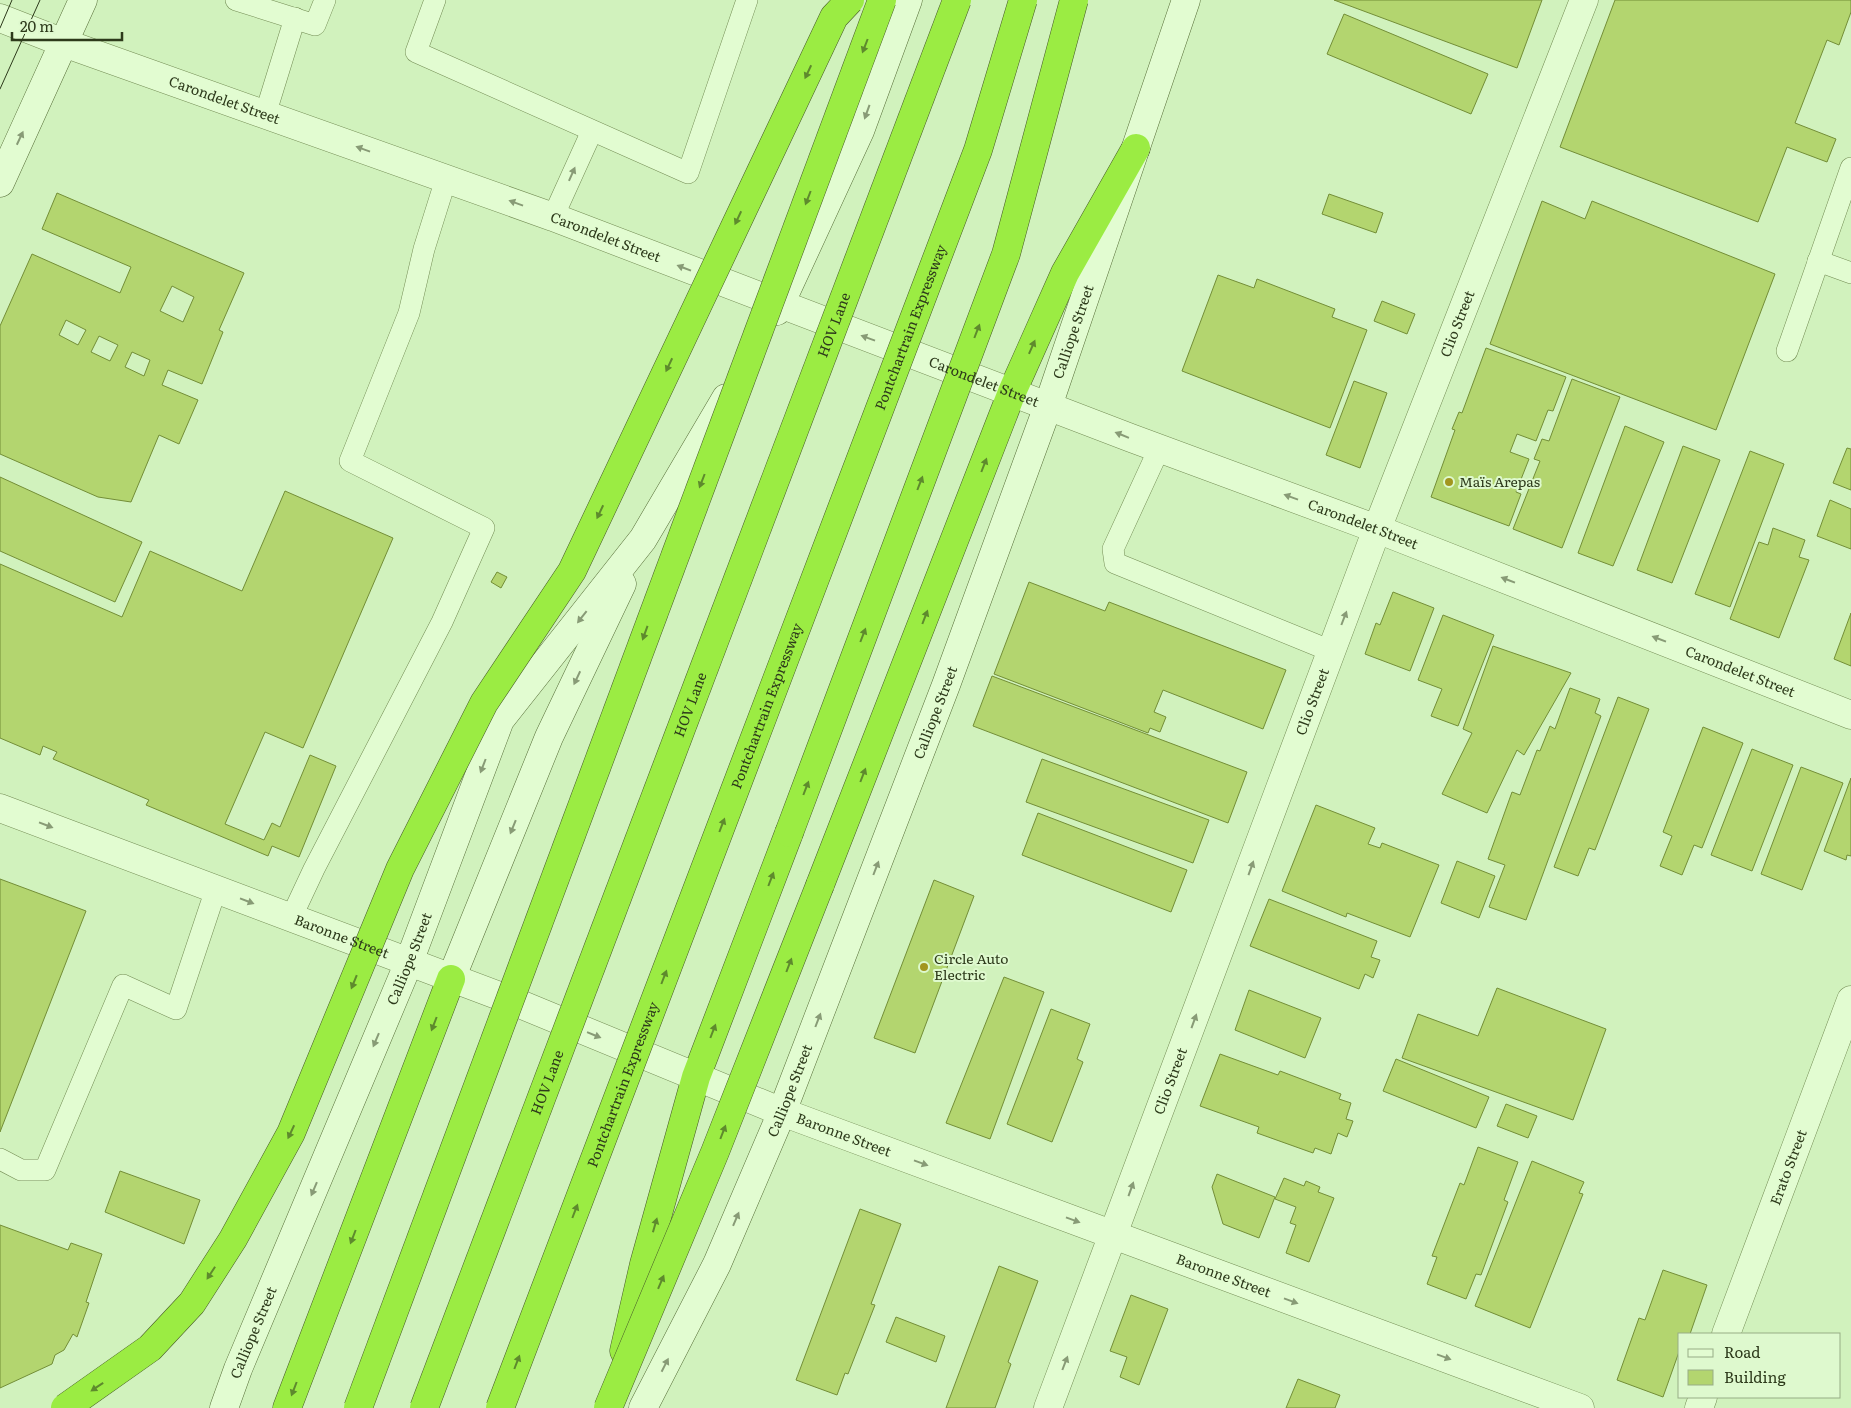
<svg xmlns="http://www.w3.org/2000/svg" width="1851" height="1408" font-family="Literata,serif">
	<rect width="100%" height="100%" fill="#d1f2bd"/>
	<g fill="#b3d56f" stroke="#738e37" fill-rule="evenodd">
		<polygon points="1334,0 1542,0 1517,68"/>
		<polygon points="1615,0 1851,0 1851,12 1839,45 1827,40 1795,123 1836,139 1827,162 1787,147 1758,222 1560,147"/>
		<polygon points="1344,14 1488,74 1471,114 1327,54"/>
		<path d="M57,193L244,273L219,330L223,332L202,384L168,370L162,385L198,400L179,444L159,435L131,502L98,497L0,454V326L32,254L120,293L131,267L42,229ZM172,286L194,297L183,322L160,311ZM66,320L86,330L78,345L59,335ZM99,336L118,345L110,361L91,352ZM132,352L150,360L144,376L125,367Z"/>
		<polygon points="1329,194 1383,213 1376,233 1322,214"/>
		<polygon points="1542,201 1585,219 1592,201 1775,274 1716,430 1490,344"/>
		<polygon points="1218,275 1254,288 1257,279 1335,309 1332,317 1367,330 1330,428 1182,371"/>
		<polygon points="1382,301 1415,314 1407,334 1374,321"/>
		<polygon points="1486,348 1566,377 1553,411 1548,410 1536,441 1517,434 1510,452 1529,459 1516,492 1521,494 1509,526 1431,497 1455,430 1452,429 1459,412 1462,413"/>
		<polygon points="1572,379 1620,397 1562,548 1513,529 1540,461 1534,459 1542,439 1549,441"/>
		<polygon points="1354,381 1387,393 1360,468 1326,455"/>
		<polygon points="1625,426 1664,442 1613,566 1578,553"/>
		<polygon points="1683,446 1720,460 1672,583 1637,570"/>
		<polygon points="1847,448 1851,449 1851,490 1833,483"/>
		<polygon points="1750,451 1784,464 1730,607 1695,594"/>
		<polygon points="0,477 142,542 115,602 0,551"/>
		<polygon points="285,491 393,538 303,748 265,732 225,824 264,840 272,823 280,827 310,755 336,766 299,857 272,846 268,856 146,805 149,800 53,759 57,752 43,746 40,755 0,738 0,564 122,617 150,551 242,591"/>
		<polygon points="1830,500 1851,509 1851,549 1817,536"/>
		<polygon points="1773,528 1805,540 1799,557 1809,560 1779,638 1730,619 1759,542 1768,545"/>
		<polygon points="497,572 507,577 501,588 491,582"/>
		<polygon points="1029,582 1105,611 1109,602 1286,670 1263,729 1163,690 1154,712 1166,717 1160,732 1150,728 1148,733 994,674"/>
		<polygon points="1393,592 1434,608 1410,671 1365,654 1376,623 1380,625"/>
		<polygon points="1851,613 1851,666 1834,659"/>
		<polygon points="1443,615 1494,635 1458,726 1431,716 1442,689 1418,680"/>
		<polygon points="1493,646 1571,673 1524,755 1517,750 1487,813 1442,794 1472,733 1463,729"/>
		<polygon points="992,676 1247,772 1228,823 973,726"/>
		<polygon points="1570,688 1600,699 1595,713 1601,716 1526,920 1489,907 1505,865 1488,859 1512,792 1520,795 1537,750 1540,751 1550,726 1555,729"/>
		<polygon points="1618,697 1649,709 1595,850 1589,848 1578,876 1554,867"/>
		<polygon points="1703,727 1743,743 1702,848 1694,845 1682,875 1660,866 1672,836 1663,832"/>
		<polygon points="1752,749 1793,765 1752,871 1711,855"/>
		<polygon points="1042,759 1209,820 1193,863 1026,802"/>
		<polygon points="1801,767 1843,783 1802,890 1761,874"/>
		<polygon points="1851,778 1851,856 1847,855 1846,860 1824,851"/>
		<polygon points="1316,805 1375,828 1368,844 1380,848 1382,843 1439,865 1410,937 1347,913 1346,917 1282,891"/>
		<polygon points="1038,813 1187,870 1171,912 1022,855"/>
		<polygon points="1457,861 1495,876 1479,918 1441,903"/>
		<polygon points="0,879 86,911 0,1132"/>
		<polygon points="934,880 974,896 915,1053 874,1038"/>
		<polygon points="1269,899 1377,941 1371,957 1380,960 1373,978 1365,974 1359,989 1250,946"/>
		<polygon points="1004,977 1044,992 990,1139 946,1123"/>
		<polygon points="1497,988 1606,1029 1573,1120 1402,1058 1418,1014 1478,1036"/>
		<polygon points="1249,990 1321,1018 1305,1058 1235,1030"/>
		<polygon points="1051,1009 1090,1024 1077,1059 1083,1062 1052,1142 1007,1124"/>
		<polygon points="1220,1054 1278,1075 1280,1071 1341,1094 1339,1099 1351,1103 1346,1119 1353,1121 1347,1137 1338,1133 1331,1154 1315,1148 1313,1153 1257,1133 1259,1127 1200,1106"/>
		<polygon points="1396,1059 1489,1097 1476,1128 1383,1091"/>
		<polygon points="1506,1104 1537,1116 1528,1138 1497,1126"/>
		<polygon points="1478,1147 1518,1162 1504,1200 1508,1202 1481,1275 1476,1274 1466,1299 1427,1284 1437,1257 1432,1256 1460,1183 1464,1185"/>
		<polygon points="1532,1161 1584,1182 1579,1193 1583,1194 1530,1328 1475,1306"/>
		<polygon points="120,1171 200,1200 184,1244 105,1212"/>
		<polygon points="1217,1174 1275,1197 1259,1238 1223,1224 1212,1187"/>
		<polygon points="1284,1178 1304,1186 1306,1181 1320,1187 1318,1192 1334,1198 1309,1262 1286,1253 1296,1225 1290,1223 1296,1207 1275,1199"/>
		<polygon points="860,1209 901,1224 871,1304 875,1305 848,1374 845,1373 837,1395 796,1380"/>
		<polygon points="0,1225 68,1250 71,1243 102,1254 86,1302 89,1303 77,1337 73,1334 64,1350 55,1355 52,1364 0,1388"/>
		<polygon points="999,1266 1038,1281 1008,1362 1011,1364 995,1408 946,1408"/>
		<polygon points="1663,1270 1707,1285 1690,1334 1680,1334 1680,1349 1663,1397 1617,1380 1639,1318 1645,1320"/>
		<polygon points="1131,1295 1168,1309 1139,1385 1120,1377 1127,1357 1110,1351"/>
		<polygon points="896,1317 945,1336 936,1362 886,1342"/>
		<polygon points="1298,1379 1340,1395 1335,1408 1286,1408"/>
	</g>
	<g fill="none" stroke-linecap="round" stroke-linejoin="round">
		<g stroke="#738c54" stroke-width="22">
			<g id="lane">
				<polyline points="236,0 315,25 325,0"/>
				<polyline points="435,0 416,52 688,173 747,0"/>
				<polyline points="265,115 295,18"/>
				<polyline points="553,217 592,131"/>
				<polyline points="1818,261 1851,273"/>
				<polyline points="1787,351 1851,168"/>
				<polyline points="1159,449 1113,549 1115,563 1331,651"/>
				<polyline points="291,918 314,869 442,622 484,528 350,461 409,313 424,249 446,179"/>
				<polyline points="0,1159 21,1170 45,1170 123,985 176,1009 216,889"/>
			</g>
		</g>
		<g stroke="#738c54" stroke-width="29">
			<g id="street">
				<path id="s1" d="M0,18L64,43L553,217L1131,438L1377,529L1851,715"/>
				<path id="s2" d="M0,808L510,1000L782,1112L1580,1408"/>
				<path id="s3" d="M1726,1334L1851,1000"/>
				<path id="s4" d="M1048,1408L1377,529L1584,0"/>
				<polyline points="1699,1408 1703,1397"/>
			</g>
		</g>
		<g stroke="#576e38" stroke-width="29">
			<g id="secondary">
				<polyline points="0,183 83,0"/>
				<polyline points="777,311 860,131 908,0"/>
				<polyline points="451,979 549,737 622,584"/>
				<path id="s5" d="M224,1408L238,1369L409,962L500,720L643,539L726,398"/>
				<path id="s6" d="M643,1408L717,1264L782,1112L853,927L946,685L1048,406L1186,0"/>
			</g>
		</g>
		<g stroke="#475929" stroke-width="29">
			<g id="highway">
				<polyline points="820,885 1012,392 1065,273 1136,148"/>
				<polyline points="624,1351 644,1264 696,1077 789,833"/>
				<polyline points="287,1408 451,979"/>
			</g>
		</g>
		<use href="#lane" stroke="#e2fcd1" stroke-width="21"/>
		<use href="#street" stroke="#e2fcd1" stroke-width="28"/>
		<use href="#secondary" stroke="#e2fcd1" stroke-width="28"/>
		<use href="#highway" stroke="#9bec43" stroke-width="28"/>
		<g stroke="#2d3a1b" stroke-width="1">
			<polyline points="0,28 12,0"/>
			<polyline points="0,89 40,0"/>
		</g>
		<g stroke="#475929" stroke-width="29" stroke-linecap="butt">
			<g id="highway-bridge">
				<polyline points="789,833 1006,254 1074,0"/>
				<polyline points="65,1408 150,1348 192,1303 233,1239 291,1133 400,869 484,703 572,571 834,17 850,0"/>
				<polyline points="358,1408 882,0"/>
				<path id="s7" d="M424,1408L957,0"/>
				<path id="s8" d="M500,1408L978,150L1023,0"/>
				<polyline points="608,1408 715,1152 820,885"/>
			</g>
		</g>
		<use href="#highway-bridge" stroke="#9bec43" stroke-width="28"/>
	</g>
	<defs><path id="oneway-solid" d="M-6-.8H1V-3.2L6.5 0L1 3.2V.8H-6Z" transform="scale(1.25)"/></defs>
	<g fill="#5e8a2d">
		<use href="#oneway-solid" transform="translate(865 46) rotate(111)"/>
		<use href="#oneway-solid" transform="translate(808 72) rotate(115)"/>
		<use href="#oneway-solid" transform="translate(808 198) rotate(111)"/>
		<use href="#oneway-solid" transform="translate(738 218) rotate(115)"/>
		<use href="#oneway-solid" transform="translate(977 331) rotate(-69)"/>
		<use href="#oneway-solid" transform="translate(1032 347) rotate(-66)"/>
		<use href="#oneway-solid" transform="translate(669 365) rotate(115)"/>
		<use href="#oneway-solid" transform="translate(984 465) rotate(-69)"/>
		<use href="#oneway-solid" transform="translate(702 481) rotate(111)"/>
		<use href="#oneway-solid" transform="translate(920 483) rotate(-69)"/>
		<use href="#oneway-solid" transform="translate(600 512) rotate(115)"/>
		<use href="#oneway-solid" transform="translate(925 617) rotate(-69)"/>
		<use href="#oneway-solid" transform="translate(645 633) rotate(110)"/>
		<use href="#oneway-solid" transform="translate(863 635) rotate(-69)"/>
		<use href="#oneway-solid" transform="translate(863 775) rotate(-69)"/>
		<use href="#oneway-solid" transform="translate(806 788) rotate(-69)"/>
		<use href="#oneway-solid" transform="translate(722 825) rotate(-69)"/>
		<use href="#oneway-solid" transform="translate(771 879) rotate(-69)"/>
		<use href="#oneway-solid" transform="translate(789 965) rotate(-69)"/>
		<use href="#oneway-solid" transform="translate(664 977) rotate(-69)"/>
		<use href="#oneway-solid" transform="translate(354 982) rotate(112)"/>
		<use href="#oneway-solid" transform="translate(434 1024) rotate(111)"/>
		<use href="#oneway-solid" transform="translate(713 1031) rotate(-69)"/>
		<use href="#oneway-solid" transform="translate(291 1132) rotate(115)"/>
		<use href="#oneway-solid" transform="translate(723 1132) rotate(-69)"/>
		<use href="#oneway-solid" transform="translate(575 1211) rotate(-69)"/>
		<use href="#oneway-solid" transform="translate(655 1225) rotate(-74)"/>
		<use href="#oneway-solid" transform="translate(353 1237) rotate(111)"/>
		<use href="#oneway-solid" transform="translate(211 1273) rotate(123)"/>
		<use href="#oneway-solid" transform="translate(661 1282) rotate(-67)"/>
		<use href="#oneway-solid" transform="translate(517 1362) rotate(-69)"/>
		<use href="#oneway-solid" transform="translate(97 1387) rotate(146)"/>
		<use href="#oneway-solid" transform="translate(294 1389) rotate(111)"/>
	</g>
	<g fill="#889b76">
		<use href="#oneway-solid" transform="translate(867 112) rotate(110)"/>
		<use href="#oneway-solid" transform="translate(20 138) rotate(-65)"/>
		<use href="#oneway-solid" transform="translate(363 149) rotate(-160)"/>
		<use href="#oneway-solid" transform="translate(572 174) rotate(-66)"/>
		<use href="#oneway-solid" transform="translate(516 203) rotate(-160)"/>
		<use href="#oneway-solid" transform="translate(684 268) rotate(-159)"/>
		<use href="#oneway-solid" transform="translate(868 338) rotate(-160)"/>
		<use href="#oneway-solid" transform="translate(1122 435) rotate(-158)"/>
		<use href="#oneway-solid" transform="translate(1291 497) rotate(-160)"/>
		<use href="#oneway-solid" transform="translate(1508 580) rotate(-159)"/>
		<use href="#oneway-solid" transform="translate(582 617) rotate(128)"/>
		<use href="#oneway-solid" transform="translate(1344 618) rotate(-69)"/>
		<use href="#oneway-solid" transform="translate(1659 639) rotate(-159)"/>
		<use href="#oneway-solid" transform="translate(577 678) rotate(115)"/>
		<use href="#oneway-solid" transform="translate(483 766) rotate(111)"/>
		<use href="#oneway-solid" transform="translate(46 825) rotate(21)"/>
		<use href="#oneway-solid" transform="translate(513 827) rotate(112)"/>
		<use href="#oneway-solid" transform="translate(876 868) rotate(-69)"/>
		<use href="#oneway-solid" transform="translate(1251 868) rotate(-70)"/>
		<use href="#oneway-solid" transform="translate(247 901) rotate(21)"/>
		<use href="#oneway-solid" transform="translate(818 1020) rotate(-69)"/>
		<use href="#oneway-solid" transform="translate(1194 1021) rotate(-70)"/>
		<use href="#oneway-solid" transform="translate(594 1035) rotate(22)"/>
		<use href="#oneway-solid" transform="translate(376 1040) rotate(113)"/>
		<use href="#oneway-solid" transform="translate(921 1163) rotate(20)"/>
		<use href="#oneway-solid" transform="translate(314 1189) rotate(113)"/>
		<use href="#oneway-solid" transform="translate(1131 1189) rotate(-70)"/>
		<use href="#oneway-solid" transform="translate(736 1219) rotate(-67)"/>
		<use href="#oneway-solid" transform="translate(1073 1220) rotate(20)"/>
		<use href="#oneway-solid" transform="translate(1291 1301) rotate(20)"/>
		<use href="#oneway-solid" transform="translate(1444 1357) rotate(20)"/>
		<use href="#oneway-solid" transform="translate(1065 1363) rotate(-69)"/>
		<use href="#oneway-solid" transform="translate(665 1365) rotate(-63)"/>
	</g>
	<g fill="#a2961e" stroke="#def9ce" stroke-width="2">
		<circle cx="1449" cy="482" r="5"/>
		<circle cx="924" cy="967" r="5"/>
	</g>
	<g text-anchor="middle" stroke-width="4" stroke-linejoin="round" paint-order="stroke">
		<g font-size="14" fill="#2d3a1b" stroke="#def9ce">
			<text dy="5" stroke="none"><textPath href="#s1" startOffset="239">Carondelet Street</textPath></text>
			<text dy="5" stroke="none"><textPath href="#s1" startOffset="644">Carondelet Street</textPath></text>
			<text dy="5" stroke="none"><textPath href="#s7" startOffset="1158">HOV Lane</textPath></text>
			<text dy="5" stroke="none"><textPath href="#s4" startOffset="1159">Clio Street</textPath></text>
			<text dy="5" stroke="none"><textPath href="#s8" startOffset="1156">Pontchartrain Expressway</textPath></text>
			<text dy="5" stroke="none"><textPath href="#s6" startOffset="1160">Calliope Street</textPath></text>
			<text dy="5" stroke="none"><textPath href="#s1" startOffset="1049">Carondelet Street</textPath></text>
			<text dy="5" stroke="none"><textPath href="#s1" startOffset="1454">Carondelet Street</textPath></text>
			<text dy="5" stroke="none"><textPath href="#s1" startOffset="1859">Carondelet Street</textPath></text>
			<text dy="5" stroke="none"><textPath href="#s4" startOffset="754">Clio Street</textPath></text>
			<text dy="5" stroke="none"><textPath href="#s7" startOffset="752">HOV Lane</textPath></text>
			<text dy="5" stroke="none"><textPath href="#s8" startOffset="751">Pontchartrain Expressway</textPath></text>
			<text dy="5" stroke="none"><textPath href="#s6" startOffset="755">Calliope Street</textPath></text>
			<text dy="5" stroke="none"><textPath href="#s2" startOffset="365">Baronne Street</textPath></text>
			<text dy="5" stroke="none"><textPath href="#s5" startOffset="486">Calliope Street</textPath></text>
			<text dy="5" stroke="none"><textPath href="#s4" startOffset="349">Clio Street</textPath></text>
			<text dy="5" stroke="none"><textPath href="#s7" startOffset="348">HOV Lane</textPath></text>
			<text dy="5" stroke="none"><textPath href="#s8" startOffset="346">Pontchartrain Expressway</textPath></text>
			<text dy="5" stroke="none"><textPath href="#s6" startOffset="350">Calliope Street</textPath></text>
			<text dy="5" stroke="none"><textPath href="#s2" startOffset="905">Baronne Street</textPath></text>
			<text dy="5" stroke="none"><textPath href="#s3" startOffset="178">Erato Street</textPath></text>
			<text dy="5" stroke="none"><textPath href="#s2" startOffset="1310">Baronne Street</textPath></text>
			<text dy="5" stroke="none"><textPath href="#s5" startOffset="81">Calliope Street</textPath></text>
		</g>
		<g font-size="14" fill="#2d3a1b" stroke="#def9ce" text-anchor="start">
			<text x="1459" y="487">Maïs Arepas</text>
			<text x="934" y="964">Circle Auto<tspan x="934" dy="16">Electric</tspan></text>
		</g>
	</g>
	<rect x="1678" y="1333" width="162" height="65" fill="#def9ce" stroke="#97ad86"/>
	<rect x="1688" y="1349" width="25" height="8" fill="#e2fcd1" stroke="#97ad86"/>
	<text x="1724" y="1358" font-size="15" fill="#2d3a1b">Road</text>
	<rect x="1688" y="1370" width="25" height="15" fill="#b3d56f" stroke="#97ad86"/>
	<text x="1724" y="1383" font-size="15" fill="#2d3a1b">Building</text>
	<path d="M12 32v8h110v-8" fill="none" stroke="#2d3a1b" stroke-width="2.5"/>
	<text x="20" y="32" font-size="15" fill="#2d3a1b" stroke="#def9ce" stroke-width="4" paint-order="stroke">20 m</text>
</svg>
